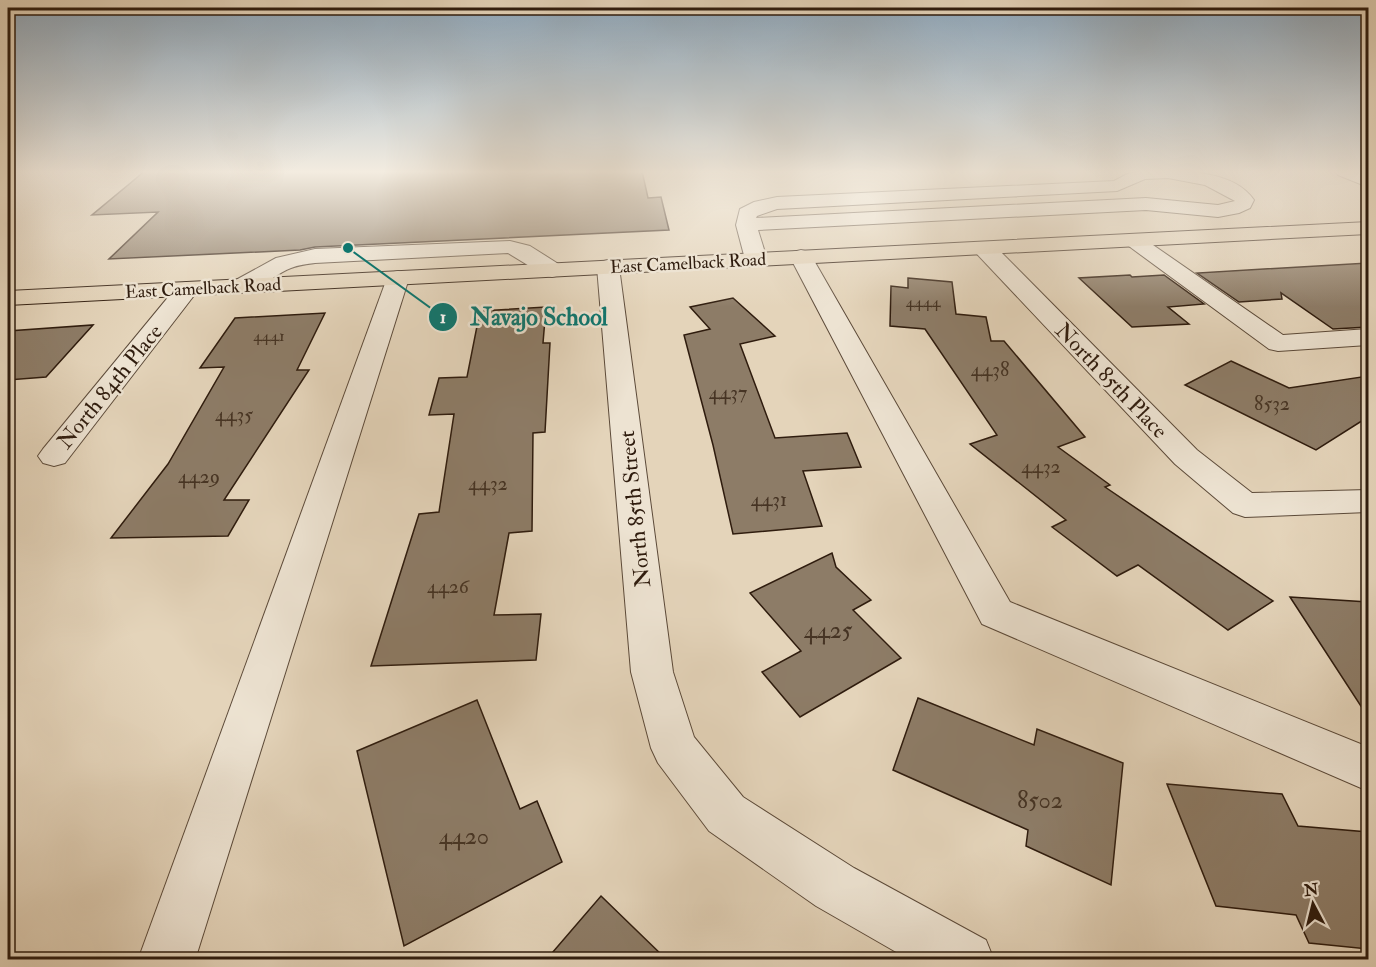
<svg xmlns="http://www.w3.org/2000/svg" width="1376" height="967" font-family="'IM FELL Double Pica',serif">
	<rect width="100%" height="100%" fill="#e4d4ba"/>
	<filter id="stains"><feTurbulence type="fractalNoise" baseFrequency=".00333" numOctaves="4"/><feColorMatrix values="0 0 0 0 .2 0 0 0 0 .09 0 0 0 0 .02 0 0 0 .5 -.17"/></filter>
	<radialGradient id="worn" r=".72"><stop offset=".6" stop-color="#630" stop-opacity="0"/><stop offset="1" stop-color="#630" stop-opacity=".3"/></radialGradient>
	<g fill="#8d7c67" stroke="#2f1c0e" stroke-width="1.5">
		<polygon points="145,171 642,171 648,198 661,197 669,230 315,247 300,250 109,259 158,212 92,215"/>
		<polygon points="1368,263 1368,327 1333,329 1281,293 1282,299 1239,302 1197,273"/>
		<polygon points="1130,275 1132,277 1164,275 1204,304 1168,307 1189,324 1132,327 1079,278"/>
		<polygon points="908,278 952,282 956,314 986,317 991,341 1004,341 1085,437 1058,447 1110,485 1105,487 1273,601 1228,630 1138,565 1117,576 1052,527 1066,520 970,444 997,435 925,329 890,326 891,286 908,288"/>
		<polygon points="733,298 775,336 740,344 775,438 847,433 861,467 803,471 822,526 733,534 713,445 684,335 710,329 690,307"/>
		<polygon points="546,307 543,343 550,343 545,432 533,433 532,531 509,533 494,615 541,614 536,660 371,666 419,514 439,512 454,414 429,415 439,378 467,377 480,311"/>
		<polygon points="325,313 297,370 309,370 224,500 249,500 228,536 111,538 168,464 224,367 200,368 235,318"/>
		<polygon points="93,325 46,377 8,380 8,331"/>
		<polygon points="1231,361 1289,388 1368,376 1368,417 1316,450 1185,385"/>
		<polygon points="832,553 836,567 871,600 853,610 901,658 800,717 762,672 801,651 750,593"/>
		<polygon points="1290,597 1368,602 1368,717"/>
		<polygon points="918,698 1034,745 1037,729 1123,763 1111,885 1026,846 1028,830 893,770"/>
		<polygon points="477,700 520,809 537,801 562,862 404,946 357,751"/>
		<polygon points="1167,784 1282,794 1298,826 1368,832 1368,949 1309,943 1296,915 1216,906"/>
		<polygon points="601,896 667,960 546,960"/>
	</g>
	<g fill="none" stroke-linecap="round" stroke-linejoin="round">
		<g stroke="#5c4a39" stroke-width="2">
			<g id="minor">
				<path d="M1133,171C1169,171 1231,166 1254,200L1250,208L1239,213L1218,217L1146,210L758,230L767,259L764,264L756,266L748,264L745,259L736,225L740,209L754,202L777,197L1114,181ZM1168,178L1205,185L1235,201L1218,205L1146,198L756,218L757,216L777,209L1117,191L1145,179Z"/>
				<polygon points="1335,171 1359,171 1368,176 1368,187 1338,175"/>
				<polygon points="1133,234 1140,236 1283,335 1368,329 1368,345 1278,351 1269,349 1126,244 1123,240 1126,236"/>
				<path d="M510,241L530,246L560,265L563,270L560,275L552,277L544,275L508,253L315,263C307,264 298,265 291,268C272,275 255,296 234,291L230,286L234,281L276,258L315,249Z"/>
				<polygon points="984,242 992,243 1197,450 1252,493 1368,490 1368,512 1245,517 1233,513 1175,464 976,253 973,248 976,243"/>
				<polygon points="801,250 809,252 812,257 1010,602 1368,747 1368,791 982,624 790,257 793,252"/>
				<polygon points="608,260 616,262 619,267 673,672 694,737 743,797 854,868 986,940 994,960 910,960 816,906 709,831 658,763 651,748 631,672 597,267 600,262"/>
				<polygon points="398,271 406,273 409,278 195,960 138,960 387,278 390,273"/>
				<polygon points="187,282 195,284 199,289 65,463 54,466 43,463 38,456 43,449 179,284"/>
			</g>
		</g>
		<g stroke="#2f1c0e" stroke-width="2">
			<polygon id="major" points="1368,222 1368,234 8,305 8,291"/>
		</g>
		<use href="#minor" fill="#ede3d2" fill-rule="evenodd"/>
		<use href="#major" fill="#e4d4ba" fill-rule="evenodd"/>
	</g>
	<linearGradient id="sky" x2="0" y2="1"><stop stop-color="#8da8be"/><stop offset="0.56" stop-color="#f3ece0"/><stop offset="1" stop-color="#f3ece0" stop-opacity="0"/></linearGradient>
	<rect width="1376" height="307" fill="url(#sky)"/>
	<g text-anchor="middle" stroke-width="5" stroke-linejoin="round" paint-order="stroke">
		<g font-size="16" fill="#463424">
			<text x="923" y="307">4444</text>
			<text x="269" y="341">4441</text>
		</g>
		<g font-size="18" fill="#2f1c0e" stroke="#ede3d2">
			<text transform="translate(688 263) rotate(-3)" y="6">East Camelback Road</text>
			<text transform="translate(203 288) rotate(-3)" y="6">East Camelback Road</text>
		</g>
		<g font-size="20" fill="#463424">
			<text x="990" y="376">4438</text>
			<text x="728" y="399">4437</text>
			<text x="1272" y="410">8532</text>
			<text x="234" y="421">4435</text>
			<text x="1041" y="473">4432</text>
			<text x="199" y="483">4429</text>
			<text x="488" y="490">4432</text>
			<text x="769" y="506">4431</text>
			<text x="448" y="593">4426</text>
		</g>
		<g font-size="22" fill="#2f1c0e" stroke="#ede3d2">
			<text transform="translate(1112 380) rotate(46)" y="8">North 85th Place</text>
			<text transform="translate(109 386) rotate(-51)" y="8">North 84th Place</text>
			<text transform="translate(634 509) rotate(-96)" y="8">North 85th Street</text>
		</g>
		<g font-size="24" fill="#463424">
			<text x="828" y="638">4425</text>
			<text x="1040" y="808">8502</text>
			<text x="464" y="844">4420</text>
		</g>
	</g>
	<path fill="none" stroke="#0f766e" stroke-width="2" d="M348 248L443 317"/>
	<g fill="#0f766e" stroke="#ede3d2" stroke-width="2">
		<circle cx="348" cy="248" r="6"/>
		<circle cx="443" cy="317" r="15"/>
	</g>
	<g font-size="18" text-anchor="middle" font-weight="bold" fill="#fff">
		<text x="443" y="323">1</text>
	</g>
	<g font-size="24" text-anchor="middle" font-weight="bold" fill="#0f766e" stroke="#ede3d2" stroke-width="5" stroke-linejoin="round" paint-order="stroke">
		<text x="539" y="325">Navajo School</text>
	</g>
	<rect width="1376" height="967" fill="none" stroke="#e4d4ba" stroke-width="30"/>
	<rect x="9" y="9" width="1358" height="949" fill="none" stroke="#2f1c0e" stroke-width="3"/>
	<rect x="15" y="15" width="1346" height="937" fill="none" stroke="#2f1c0e" stroke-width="1.5"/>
	<g transform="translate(1313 904) rotate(353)" stroke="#ede3d2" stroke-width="4.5" paint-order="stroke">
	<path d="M0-4.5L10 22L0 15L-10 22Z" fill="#2f1c0e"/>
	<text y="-9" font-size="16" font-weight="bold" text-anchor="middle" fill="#2f1c0e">N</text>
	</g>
	<rect width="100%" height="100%" filter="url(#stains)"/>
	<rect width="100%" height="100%" fill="url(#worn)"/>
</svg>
